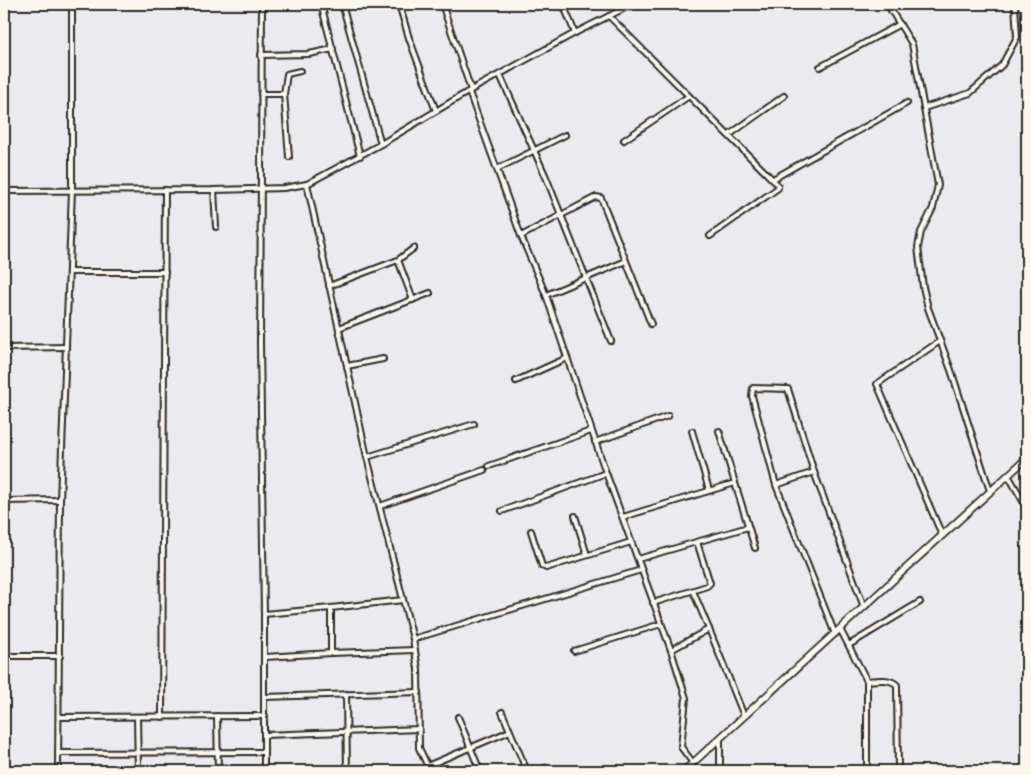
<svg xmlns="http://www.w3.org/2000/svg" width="1031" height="775" font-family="'Shantell Sans',sans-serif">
	<rect width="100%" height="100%" fill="#ebebef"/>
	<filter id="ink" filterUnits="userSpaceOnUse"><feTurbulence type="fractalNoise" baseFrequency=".02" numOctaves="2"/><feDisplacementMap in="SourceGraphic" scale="10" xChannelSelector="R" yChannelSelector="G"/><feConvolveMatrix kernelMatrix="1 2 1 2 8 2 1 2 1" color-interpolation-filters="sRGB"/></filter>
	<g filter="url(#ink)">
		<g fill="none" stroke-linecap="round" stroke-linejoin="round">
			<g stroke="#2b2b2b" stroke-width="8">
				<g id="minor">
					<polyline points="262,4 260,344 264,614 331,608 331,653 265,657"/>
					<polyline points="321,4 360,156"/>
					<polyline points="342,4 381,144"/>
					<polyline points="399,4 409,38 436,111"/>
					<polyline points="442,4 471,90"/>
					<polyline points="563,4 575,33"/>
					<polyline points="887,4 912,44 938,185 933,208 921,232 918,247 923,287 928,308 951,370 990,491"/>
					<polyline points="609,16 778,185 778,188 710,236"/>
					<polyline points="261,55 309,54 333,49"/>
					<polyline points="820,67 900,24"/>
					<polyline points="500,75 546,177 611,341"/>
					<polyline points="469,92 521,236 546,295 606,473 671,650 686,698 681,747 693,763"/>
					<polyline points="261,94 284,94 289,157"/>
					<polyline points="284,94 287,74 300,71"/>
					<polyline points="924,108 970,93 1002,65 1017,37 1015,4"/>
					<polyline points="729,135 784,96"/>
					<polyline points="624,140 689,96"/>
					<polyline points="4,169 4,191"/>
					<polyline points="497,169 565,135"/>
					<polyline points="773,179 907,103"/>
					<polyline points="307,184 367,457 413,639 418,669 419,748 430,771"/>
					<polyline points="214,190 216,227"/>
					<polyline points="4,191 214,190 284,188 307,184 381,144 471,90 575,33 633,4"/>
					<polyline points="521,236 596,197 601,198 651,324"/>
					<polyline points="398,260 414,248"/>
					<polyline points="69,272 165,272"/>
					<polyline points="329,286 398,260 413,300"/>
					<polyline points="546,295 626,261"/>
					<polyline points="339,328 430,293"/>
					<polyline points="940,341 877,384 942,535"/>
					<polyline points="4,348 66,347"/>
					<polyline points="347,366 383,359"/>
					<polyline points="516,381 567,358"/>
					<polyline points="692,431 709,490"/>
					<polyline points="719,431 755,548"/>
					<polyline points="595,442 668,416"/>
					<polyline points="367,457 474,424"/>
					<polyline points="489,466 591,431"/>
					<polyline points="1008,475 1027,508"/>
					<polyline points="776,485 814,472"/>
					<polyline points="4,501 60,500"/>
					<polyline points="380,506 484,470"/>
					<polyline points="502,511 606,473"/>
					<polyline points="575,516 587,555"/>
					<polyline points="623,517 735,483"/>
					<polyline points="531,531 542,566 546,568 631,542"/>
					<polyline points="638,559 748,527"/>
					<polyline points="653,603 707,586 710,583 697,542"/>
					<polyline points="331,608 403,600"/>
					<polyline points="264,614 264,771"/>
					<polyline points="709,629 744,716"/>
					<path d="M840,629L867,681C877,680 890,678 897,685L898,771"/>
					<polyline points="835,634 776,485 752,396 753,388 788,389 814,472 864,607"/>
					<polyline points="413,639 641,570"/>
					<polyline points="849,645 920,602"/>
					<polyline points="671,650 709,629 693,591"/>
					<polyline points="574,651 661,624"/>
					<polyline points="331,653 415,650"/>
					<polyline points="4,656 60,656"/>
					<polyline points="346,694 347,771"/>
					<polyline points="265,697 419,692"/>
					<polyline points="502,712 527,771"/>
					<polyline points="217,716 218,771"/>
					<polyline points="59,717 265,716"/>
					<polyline points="137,717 138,771"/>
					<polyline points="162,717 165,190"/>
					<polyline points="458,717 480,771"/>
					<polyline points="265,735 419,729"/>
					<polyline points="720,739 720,771"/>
					<polyline points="58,753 264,752"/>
					<polyline points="427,766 510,731"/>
					<polyline points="58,771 60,500 72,190 72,4"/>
					<polyline points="373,771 378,771"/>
					<polyline points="539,771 545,768"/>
					<polyline points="867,771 867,681"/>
				</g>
			</g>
			<g stroke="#2b2b2b" stroke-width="9">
				<polyline id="secondary" points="684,771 1027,458"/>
			</g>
			<use href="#minor" stroke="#fbf7ec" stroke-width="4"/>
			<use href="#secondary" stroke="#fbf7ec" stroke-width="5.5"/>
		</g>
	</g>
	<rect width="1031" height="775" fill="none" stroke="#fbf7ec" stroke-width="20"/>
	<rect x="10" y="10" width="1011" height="755" fill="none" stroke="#2b2b2b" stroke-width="2" filter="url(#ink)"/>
</svg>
